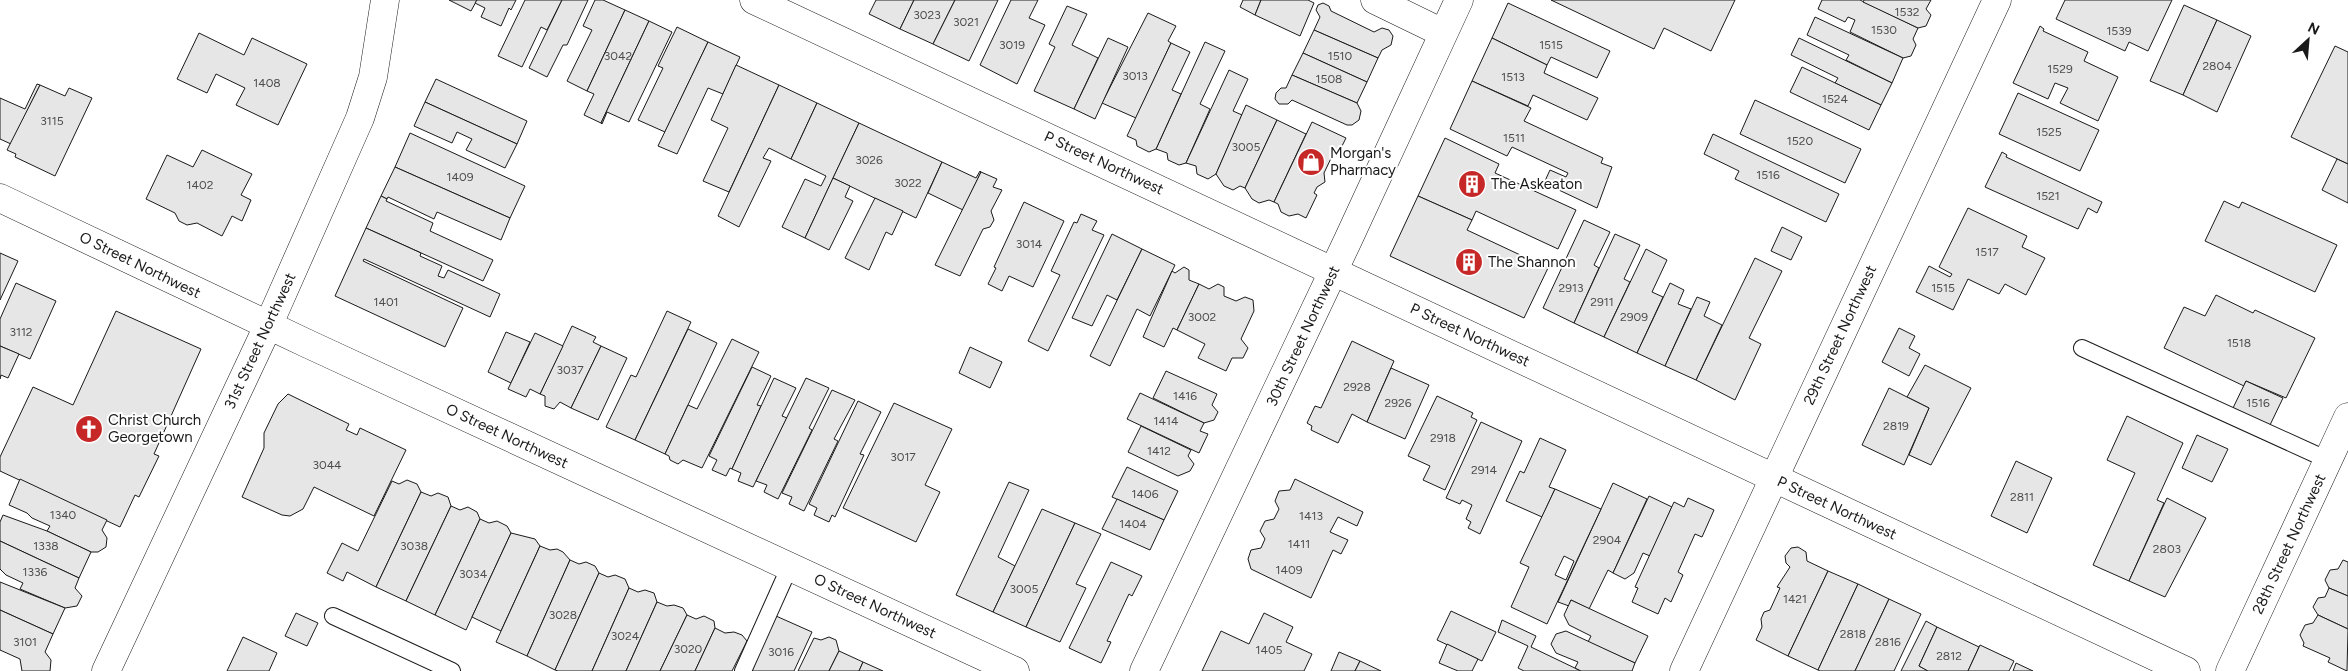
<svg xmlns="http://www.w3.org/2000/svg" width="2348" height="671" font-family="Figtree,sans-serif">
	<rect width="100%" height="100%" fill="#fff"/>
	<g fill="#e6e6e6" stroke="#1a1a1a" fill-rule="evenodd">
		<polygon points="449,0 477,0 471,11"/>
		<polygon points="477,0 516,0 511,10 509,8 501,26 481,17 485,8 475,3"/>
		<polygon points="525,0 562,0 547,30 541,27 522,67 498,56"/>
		<polygon points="562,0 588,0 567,45 563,45 547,77 529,68"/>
		<polygon points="595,0 603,0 625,10 587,91 567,81 592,30 583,26"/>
		<polygon points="876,0 914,0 900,29 869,14"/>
		<polygon points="914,0 955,0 933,44 900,29"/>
		<polygon points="955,0 998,0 969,61 933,44"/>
		<polygon points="1011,0 1038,0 1029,18 1045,25 1017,84 980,65"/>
		<polygon points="1243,0 1261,0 1255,15 1240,7"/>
		<polygon points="1261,0 1308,0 1314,3 1300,36 1255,15"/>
		<polygon points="1551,0 1735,0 1711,51 1664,28 1654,49"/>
		<polygon points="1822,0 1860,0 1918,28 1913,39 1916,45 1911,56 1903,58 1850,32 1855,20 1848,17 1845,22 1818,9"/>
		<polygon points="1864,0 1931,0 1926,9 1931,15 1926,26 1918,28 1863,2"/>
		<polygon points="2065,0 2172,0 2148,51 2129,42 2125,51 2056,19"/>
		<polygon points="1323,3 1329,6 1331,11 1374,32 1382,28 1389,30 1393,36 1391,45 1382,50 1378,58 1314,30 1320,17 1316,10 1318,5"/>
		<polygon points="1508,3 1610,51 1597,78 1551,57 1547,65 1492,38"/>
		<polygon points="2184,5 2217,20 2183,95 2150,81"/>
		<polygon points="1067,6 1087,14 1072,45 1098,58 1074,109 1034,91 1055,47 1049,44"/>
		<polygon points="625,10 649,21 601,123 584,115 594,94 587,91"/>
		<polygon points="1148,13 1176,26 1168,41 1171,43 1136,118 1102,103"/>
		<polygon points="1815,17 1903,58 1892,83 1846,60 1849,55 1807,35"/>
		<polygon points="2217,20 2251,36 2217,112 2183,95"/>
		<polygon points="649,21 672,32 629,122 607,112 602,124 601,123"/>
		<polygon points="2040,26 2044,29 2043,31 2088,52 2084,61 2118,77 2098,121 2060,103 2068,88 2055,83 2048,99 2013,83"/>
		<polygon points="677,27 708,42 665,132 638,120 663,68 658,66"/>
		<polygon points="1314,30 1378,58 1367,82 1303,53"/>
		<polygon points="199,33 244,55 252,38 307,64 278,125 236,105 245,88 216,74 207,93 177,79"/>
		<polygon points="1108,38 1128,47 1095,119 1074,109"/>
		<polygon points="1492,38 1547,65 1544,73 1598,98 1587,120 1533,95 1528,106 1472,81"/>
		<polygon points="1799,38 1892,83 1881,105 1835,83 1838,78 1791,55"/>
		<polygon points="708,42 740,57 723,94 708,88 677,154 658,146"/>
		<polygon points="1205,42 1225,51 1200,104 1210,109 1186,163 1179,165 1168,160 1167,153 1156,149"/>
		<polygon points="1171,43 1190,52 1172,90 1181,94 1156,149 1149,152 1137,146 1136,140 1127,136"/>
		<polygon points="2335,46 2348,52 2348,164 2291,137"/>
		<polygon points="1303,53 1367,82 1357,103 1292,75"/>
		<polygon points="736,65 779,85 729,192 703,181 728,128 711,120"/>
		<polygon points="1802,67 1881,105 1869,130 1790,92"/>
		<polygon points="1229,70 1248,79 1233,111 1242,115 1216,174 1208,179 1197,174 1196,166 1186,163"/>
		<polygon points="1292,75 1357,103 1361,111 1359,120 1352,125 1347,125 1292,100 1288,104 1279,104 1275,99 1276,93 1281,88 1286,88"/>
		<polygon points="436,79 527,121 517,144 425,102"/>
		<polygon points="1472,81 1531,108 1524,121 1603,158 1601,163 1612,167 1597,208 1544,183 1550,170 1566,177 1568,173 1512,147 1507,156 1450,129"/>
		<polygon points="37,84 40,85 11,144 0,139 0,98 25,109"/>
		<polygon points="40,85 65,96 69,88 92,98 55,176 15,157 16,154 7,150"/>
		<polygon points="779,85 817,103 791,159 769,148 763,158 771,161 739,227 718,216"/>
		<polygon points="2018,93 2099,130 2080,171 1999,134"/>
		<polygon points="1755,100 1861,149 1845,183 1740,134"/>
		<polygon points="425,102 517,144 505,168 466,150 472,139 457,132 452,143 414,126"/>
		<polygon points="817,103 859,123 805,238 782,227 805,179 821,186 826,176 791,159"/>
		<polygon points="1246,105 1277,120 1245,188 1240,186 1233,190 1224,186 1216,174"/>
		<polygon points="1277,120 1306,134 1274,202 1269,200 1259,203 1252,199 1245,188"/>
		<polygon points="1312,122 1346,138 1339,152 1335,150 1324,173 1325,182 1317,187 1314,193 1317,195 1306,218 1298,214 1289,216 1281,212 1278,204 1274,202"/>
		<polygon points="859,123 942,162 916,218 833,178"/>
		<polygon points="410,133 525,186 510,218 395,167"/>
		<polygon points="1713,134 1839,194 1826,222 1735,179 1739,171 1704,154"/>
		<polygon points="1445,138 1499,164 1495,173 1576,210 1558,249 1476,211 1472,220 1418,196"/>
		<polygon points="202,150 252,174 241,195 251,200 242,221 232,216 222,236 197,223 187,225 179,221 175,213 146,199 167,155 193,167"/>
		<polygon points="2002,152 2007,155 2006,157 2102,202 2097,213 2088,208 2078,229 1985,187"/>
		<polygon points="2337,159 2348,164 2348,203 2322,190"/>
		<polygon points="942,162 976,178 980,171 981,172 963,210 928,193"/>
		<polygon points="395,167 510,218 501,240 437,212 434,219 388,197 387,199 381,196"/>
		<polygon points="981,172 997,179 993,187 1002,190 991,211 994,220 990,227 983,229 960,276 935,265"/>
		<polygon points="833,178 850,186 845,197 853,201 829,250 805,238"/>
		<polygon points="381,196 387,199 386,201 433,223 430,231 493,260 483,281 366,228"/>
		<polygon points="1418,196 1472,220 1467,230 1548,268 1524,318 1390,256"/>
		<polygon points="875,198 903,211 892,235 886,232 869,270 845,258"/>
		<polygon points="2224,201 2239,208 2242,202 2337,245 2315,292 2205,241"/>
		<polygon points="1024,202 1064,221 1033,287 1009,276 1002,291 988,284 996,268 994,267"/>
		<polygon points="1968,208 2027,236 2022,247 2045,258 2026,295 2005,284 1999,294 1968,279 1953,310 1916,292 1929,266 1950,277 1952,274 1939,267"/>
		<polygon points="1081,214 1097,221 1092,230 1104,235 1048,351 1028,341 1060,275 1051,271 1074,222 1077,223"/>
		<polygon points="1584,220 1610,232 1594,265 1599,268 1574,323 1543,308"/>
		<polygon points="1782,227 1802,237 1791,260 1771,251"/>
		<polygon points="366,228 421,253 420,256 442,266 438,276 444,278 448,270 500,294 490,317 364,259 363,261 463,308 445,347 335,296"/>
		<polygon points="1112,234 1142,249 1117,300 1107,295 1092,326 1072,318"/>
		<polygon points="1615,234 1640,245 1624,279 1630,282 1604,337 1574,323"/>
		<polygon points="1142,249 1175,265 1150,316 1137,309 1110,366 1090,356"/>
		<polygon points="1646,249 1667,260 1652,292 1663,297 1637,353 1604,337"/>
		<polygon points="0,253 18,261 0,300"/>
		<polygon points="1755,258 1782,271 1749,338 1761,344 1735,400 1696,380"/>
		<polygon points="1184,267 1189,270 1189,280 1199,284 1177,330 1173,328 1164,347 1143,337 1172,271 1175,273"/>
		<polygon points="16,283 56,301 30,359 0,346 0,319"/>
		<polygon points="1670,283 1684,290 1678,304 1691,309 1665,366 1637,353"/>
		<polygon points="1199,284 1209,289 1218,284 1224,287 1224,296 1236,301 1245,297 1253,300 1254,311 1241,339 1248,348 1243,358 1232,358 1226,371 1198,358 1205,344 1177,330"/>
		<polygon points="2216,295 2253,313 2255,310 2315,338 2286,398 2246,381 2244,386 2164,348 2184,307 2205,316"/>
		<polygon points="1697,297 1710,302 1704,316 1722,325 1696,380 1665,366"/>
		<polygon points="116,311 201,349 154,454 159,456 139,497 135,495 120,527 0,471 0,457 33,387 73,405"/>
		<polygon points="667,311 691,322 635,440 606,427 631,375 636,377"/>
		<polygon points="572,326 596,337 593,342 601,346 571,408 560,402 554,409 545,406 545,396 540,394"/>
		<polygon points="1899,328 1915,336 1909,348 1920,354 1909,376 1882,362"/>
		<polygon points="688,329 717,343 665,454 635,440"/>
		<polygon points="506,332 530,342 511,383 488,372"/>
		<polygon points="535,333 563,346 540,394 530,389 526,397 508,389"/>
		<polygon points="732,339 759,352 702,468 683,460 678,464 670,460 669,456 665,454 688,405 697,409"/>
		<polygon points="1352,341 1394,361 1367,422 1352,414 1338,443 1311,430 1312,426 1307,423 1315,406 1321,408"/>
		<polygon points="0,346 19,354 8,378 1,375 0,379"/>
		<polygon points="601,346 627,358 598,420 571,408"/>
		<polygon points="970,347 1002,362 990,388 959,373"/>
		<polygon points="1925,365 1971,388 1931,465 1909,455 1929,408 1907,397"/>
		<polygon points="752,367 771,376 757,405 761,406 732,469 730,468 726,476 712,470 717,460 709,456"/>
		<polygon points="1391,368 1429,385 1405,439 1367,422"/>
		<polygon points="1166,371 1217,394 1212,405 1218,412 1214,420 1204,423 1153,398"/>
		<polygon points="774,378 796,388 782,416 787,418 753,487 738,481 741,473 732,469"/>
		<polygon points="806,378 829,388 809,428 812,430 778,499 764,492 767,485 756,481"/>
		<polygon points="2246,381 2283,398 2270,425 2233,408"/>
		<polygon points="1889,388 1929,408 1904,465 1862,445"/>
		<polygon points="832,390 855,400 834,439 838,441 804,511 789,504 792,497 782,493"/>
		<polygon points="1140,393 1204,423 1200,431 1208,434 1199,453 1127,419"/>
		<polygon points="288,394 349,424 346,430 357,435 360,428 406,450 374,516 314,487 303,509 290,516 282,515 242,497 264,448 264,433 278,404"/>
		<polygon points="1437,396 1473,413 1471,417 1477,420 1445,490 1423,480 1430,466 1408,456"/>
		<polygon points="858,401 881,412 860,454 864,455 835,517 832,515 829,522 814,515 817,508 809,504"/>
		<polygon points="894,403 952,429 925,485 940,492 916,542 843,508"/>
		<polygon points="2127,416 2183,443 2157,500 2164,503 2129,581 2093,565 2135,473 2107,460"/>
		<polygon points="1481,422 1522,441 1480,534 1468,528 1471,522 1466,519 1472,505 1462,500 1460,504 1446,498"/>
		<polygon points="1141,426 1191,450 1188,456 1194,464 1190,471 1178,476 1128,452"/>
		<polygon points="2197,435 2228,449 2212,482 2182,468"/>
		<polygon points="1540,438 1566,450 1549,487 1555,489 1542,517 1506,501 1520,471 1524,473"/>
		<polygon points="2016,461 2052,478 2027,533 1991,516"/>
		<polygon points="1127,467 1178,491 1164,520 1112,497"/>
		<polygon points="20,479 107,520 102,530 107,538 106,547 98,552 91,552 47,531 50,526 32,518 27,513 9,505"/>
		<polygon points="1295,479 1363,512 1357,526 1338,517 1330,532 1348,540 1341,554 1333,550 1311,598 1251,569 1248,559 1251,550 1261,548 1265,539 1260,531 1265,521 1274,519 1279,509 1275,501 1279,491 1290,490"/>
		<polygon points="407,480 417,484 421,492 376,587 347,572 343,581 327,573 342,543 358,551 392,481 399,484"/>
		<polygon points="1009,482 1029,490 998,557 1015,566 993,612 956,595"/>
		<polygon points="1613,483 1647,499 1613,573 1608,570 1589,609 1571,600 1569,606 1558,602"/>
		<path d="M1555,489L1601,509L1547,624L1511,607L1529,567L1520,563ZM1564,556L1574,561L1566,580L1555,575Z"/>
		<polygon points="421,492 431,496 438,493 448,497 451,506 406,601 376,587"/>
		<polygon points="1649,496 1672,507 1650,556 1643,553 1634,573 1625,579 1613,573"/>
		<polygon points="1688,498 1714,510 1702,537 1695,534 1678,572 1683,575 1671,602 1665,598 1658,614 1632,602 1638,588 1635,587 1674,502 1684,507"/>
		<polygon points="2167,498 2206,518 2165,597 2129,581"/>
		<polygon points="1117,499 1164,520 1150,550 1102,529"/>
		<polygon points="451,506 460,510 468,507 477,512 480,519 435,615 406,601"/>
		<polygon points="1042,509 1075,523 1026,627 993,612"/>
		<polygon points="3,515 47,531 91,552 79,578 0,541 0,522"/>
		<polygon points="480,519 489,523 497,521 507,526 511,533 466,630 435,615"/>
		<polygon points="1075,523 1101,534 1076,584 1086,588 1060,642 1026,627"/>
		<polygon points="511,533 535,539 540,546 501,631 472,617"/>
		<polygon points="0,541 79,578 75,588 82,596 77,606 65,608 20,589 23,583 6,575 0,569"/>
		<polygon points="540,546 550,550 557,549 563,552 570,560 527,656 496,642"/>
		<polygon points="1798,547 1806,552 1807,561 1828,571 1788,656 1756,640 1762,627 1761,619 1764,612 1770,610 1780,588 1777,587 1790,567 1786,563 1785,556 1791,548"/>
		<polygon points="570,560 579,564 586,562 595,566 599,573 555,670 527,656"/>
		<polygon points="2343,560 2348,562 2348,596 2329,588 2325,580 2330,570 2338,569"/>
		<polygon points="1111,562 1142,576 1132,596 1129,594 1107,641 1111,642 1101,663 1069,648"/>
		<polygon points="1828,571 1858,584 1818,670 1788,656"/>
		<polygon points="599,573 608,577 615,575 625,579 629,588 592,671 558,671 555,670"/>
		<polygon points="0,582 65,608 53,634 0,610"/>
		<polygon points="1858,584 1889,599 1855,671 1820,671 1818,670"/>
		<polygon points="629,588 638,592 645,590 654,593 657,602 626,671 592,671"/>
		<polygon points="2329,588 2348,596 2348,629 2318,615 2313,607 2318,598 2325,597"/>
		<polygon points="1889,599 1921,614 1894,671 1855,671"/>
		<polygon points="1571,600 1648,636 1635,663 1588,642 1591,636 1569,625 1564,615"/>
		<polygon points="657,602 667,606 674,605 683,608 687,615 660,671 626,671"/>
		<polygon points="0,610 53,634 45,652 51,660 50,671 22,671 20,659 0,650"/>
		<polygon points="1451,611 1496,632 1482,661 1437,640"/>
		<polygon points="296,613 318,623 307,646 285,636"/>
		<polygon points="1264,613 1293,627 1286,642 1312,654 1304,671 1202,671 1221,631 1249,644"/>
		<polygon points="687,615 696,619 704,616 714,621 715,628 695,671 660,671"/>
		<polygon points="2318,615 2348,629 2347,671 2328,662 2330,658 2303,646 2304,643 2300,635 2305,625 2313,623"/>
		<polygon points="776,616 812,632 794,671 751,671"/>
		<polygon points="1502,620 1536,636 1531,647 1581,671 1524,671 1518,668 1528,646 1498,632"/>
		<polygon points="1926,621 1937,627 1919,666 1928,671 1901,671"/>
		<polygon points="1937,627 1979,647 1968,671 1928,671 1919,666"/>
		<polygon points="715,628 725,633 734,632 742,635 747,641 732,671 695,671"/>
		<polygon points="1566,631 1635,663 1632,671 1581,671 1575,668 1578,662 1556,653 1551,644 1556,634"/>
		<polygon points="243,637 277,653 269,671 227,671"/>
		<polygon points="829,637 836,640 839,651 829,671 798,671 814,638 821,640"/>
		<polygon points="1447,644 1478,659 1472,671 1458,671 1439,663"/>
		<polygon points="1980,645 2014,661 2009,671 1968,671"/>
		<polygon points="839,651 863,662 859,671 829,671"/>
		<polygon points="1339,652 1360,661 1355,671 1331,671"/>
		<polygon points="1360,661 1381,671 1355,671"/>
		<polygon points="863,662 883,671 859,671"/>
		<polygon points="2016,663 2033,671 2013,671"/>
	</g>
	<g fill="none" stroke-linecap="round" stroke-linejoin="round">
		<g stroke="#1a1a1a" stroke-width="18">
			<g id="lane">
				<polyline points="2082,348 2328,460"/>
				<polyline points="333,616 452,671"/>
				<polyline points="743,671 790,566"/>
			</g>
		</g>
		<g stroke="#1a1a1a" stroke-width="29">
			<g id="street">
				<polyline points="1375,0 1443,33"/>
				<polyline points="0,198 306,343 1015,671"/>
				<polyline points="106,671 268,326 360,118 373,77 385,0"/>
				<polyline points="1144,671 1348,240 1459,0"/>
				<polyline points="1684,671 1997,0"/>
				<polyline points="2230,671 2348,417"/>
			</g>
		</g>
		<g stroke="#1a1a1a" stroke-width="29">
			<polyline id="secondary" points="754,0 2186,671"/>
		</g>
		<use href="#lane" stroke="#fff" stroke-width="16"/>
		<use href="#street" stroke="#fff" stroke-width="28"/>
		<use href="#secondary" stroke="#fff" stroke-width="28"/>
	</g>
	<defs>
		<g id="shop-disc" transform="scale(1.4375)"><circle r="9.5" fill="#c62828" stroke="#fff"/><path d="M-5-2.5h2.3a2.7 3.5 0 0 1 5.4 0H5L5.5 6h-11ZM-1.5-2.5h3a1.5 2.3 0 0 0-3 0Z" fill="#fff"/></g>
		<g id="building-disc" transform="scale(1.4375)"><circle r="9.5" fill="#c62828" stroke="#fff"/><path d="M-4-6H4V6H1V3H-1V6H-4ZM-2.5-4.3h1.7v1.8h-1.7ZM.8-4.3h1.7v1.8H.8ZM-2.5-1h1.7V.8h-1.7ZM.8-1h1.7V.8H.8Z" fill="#fff"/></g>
		<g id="church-disc" transform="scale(1.4375)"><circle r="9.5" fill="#c62828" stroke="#fff"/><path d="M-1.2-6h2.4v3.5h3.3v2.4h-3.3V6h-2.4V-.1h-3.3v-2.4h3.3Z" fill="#fff"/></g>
	</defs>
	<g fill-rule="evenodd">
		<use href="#shop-disc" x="1311" y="162"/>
		<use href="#building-disc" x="1472" y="184"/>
		<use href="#building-disc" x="1469" y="262"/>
		<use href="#church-disc" x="89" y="429"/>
	</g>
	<g text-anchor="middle" stroke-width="4" stroke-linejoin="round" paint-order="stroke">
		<g font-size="12" fill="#4d4d4d">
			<text x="1907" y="16">1532</text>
			<text x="927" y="19">3023</text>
			<text x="966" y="26">3021</text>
			<text x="1884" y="34">1530</text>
			<text x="2119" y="35">1539</text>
			<text x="1012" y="49">3019</text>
			<text x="1551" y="49">1515</text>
			<text x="618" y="60">3042</text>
			<text x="1340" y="60">1510</text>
			<text x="2217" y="70">2804</text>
			<text x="2060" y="73">1529</text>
			<text x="1135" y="80">3013</text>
			<text x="1513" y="81">1513</text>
			<text x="1329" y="83">1508</text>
			<text x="267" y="87">1408</text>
			<text x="1835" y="103">1524</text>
			<text x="52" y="125">3115</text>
			<text x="2049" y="136">1525</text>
			<text x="1514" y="142">1511</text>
			<text x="1800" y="145">1520</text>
			<text x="1246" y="151">3005</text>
			<text x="869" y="164">3026</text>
			<text x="1768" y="179">1516</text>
			<text x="460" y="181">1409</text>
			<text x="908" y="187">3022</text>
			<text x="200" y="189">1402</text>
			<text x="2048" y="200">1521</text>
			<text x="1029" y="248">3014</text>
			<text x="1987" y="256">1517</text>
			<text x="1571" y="292">2913</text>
			<text x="1943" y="292">1515</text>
			<text x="386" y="306">1401</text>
			<text x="1602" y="306">2911</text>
			<text x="1202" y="321">3002</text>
			<text x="1634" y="321">2909</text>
			<text x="21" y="336">3112</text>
			<text x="2239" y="347">1518</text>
			<text x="570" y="374">3037</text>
			<text x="1357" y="391">2928</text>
			<text x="1185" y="400">1416</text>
			<text x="1398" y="407">2926</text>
			<text x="2258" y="407">1516</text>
			<text x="1166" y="425">1414</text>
			<text x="1896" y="430">2819</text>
			<text x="1443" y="442">2918</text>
			<text x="1159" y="455">1412</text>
			<text x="903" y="461">3017</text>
			<text x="327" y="469">3044</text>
			<text x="1484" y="474">2914</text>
			<text x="1145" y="498">1406</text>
			<text x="2022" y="501">2811</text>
			<text x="63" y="519">1340</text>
			<text x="1311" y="520">1413</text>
			<text x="1133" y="528">1404</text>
			<text x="1607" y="544">2904</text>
			<text x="1299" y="548">1411</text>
			<text x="46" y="550">1338</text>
			<text x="414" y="550">3038</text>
			<text x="2167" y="553">2803</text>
			<text x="1289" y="574">1409</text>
			<text x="35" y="576">1336</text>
			<text x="473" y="578">3034</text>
			<text x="1024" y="593">3005</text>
			<text x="1795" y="603">1421</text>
			<text x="563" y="619">3028</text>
			<text x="1853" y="638">2818</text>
			<text x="625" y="640">3024</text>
			<text x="25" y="646">3101</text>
			<text x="1888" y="646">2816</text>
			<text x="688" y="653">3020</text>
			<text x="1269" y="654">1405</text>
			<text x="781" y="656">3016</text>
			<text x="1949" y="660">2812</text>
		</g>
		<g font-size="15" fill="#1a1a1a" stroke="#fff" text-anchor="start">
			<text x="1330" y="158">Morgan's<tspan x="1330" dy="17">Pharmacy</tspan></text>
			<text x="1491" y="189">The Askeaton</text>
			<text x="1488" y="267">The Shannon</text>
			<text x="108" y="425">Christ Church<tspan x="108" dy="17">Georgetown</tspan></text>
		</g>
		<g font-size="15" fill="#1a1a1a" stroke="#fff">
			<text transform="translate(1104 163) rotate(25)" y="5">P Street Northwest</text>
			<text transform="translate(140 265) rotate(26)" y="5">O Street Northwest</text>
			<text transform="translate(1470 335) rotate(25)" y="5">P Street Northwest</text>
			<text transform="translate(1840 335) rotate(-65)" y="5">29th Street Northwest</text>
			<text transform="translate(1303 336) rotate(-65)" y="5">30th Street Northwest</text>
			<text transform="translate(260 341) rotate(-65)" y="5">31st Street Northwest</text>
			<text transform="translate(507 436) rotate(25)" y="5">O Street Northwest</text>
			<text transform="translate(1837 508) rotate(25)" y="5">P Street Northwest</text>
			<text transform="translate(2289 544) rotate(-65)" y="5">28th Street Northwest</text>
			<text transform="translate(875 606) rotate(25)" y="5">O Street Northwest</text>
		</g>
	</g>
	<g transform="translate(2308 40) rotate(26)" stroke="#ffffff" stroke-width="4" paint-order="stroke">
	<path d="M0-4L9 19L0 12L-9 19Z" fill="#1a1a1a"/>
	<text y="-8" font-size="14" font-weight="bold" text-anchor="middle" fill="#1a1a1a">N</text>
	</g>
</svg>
